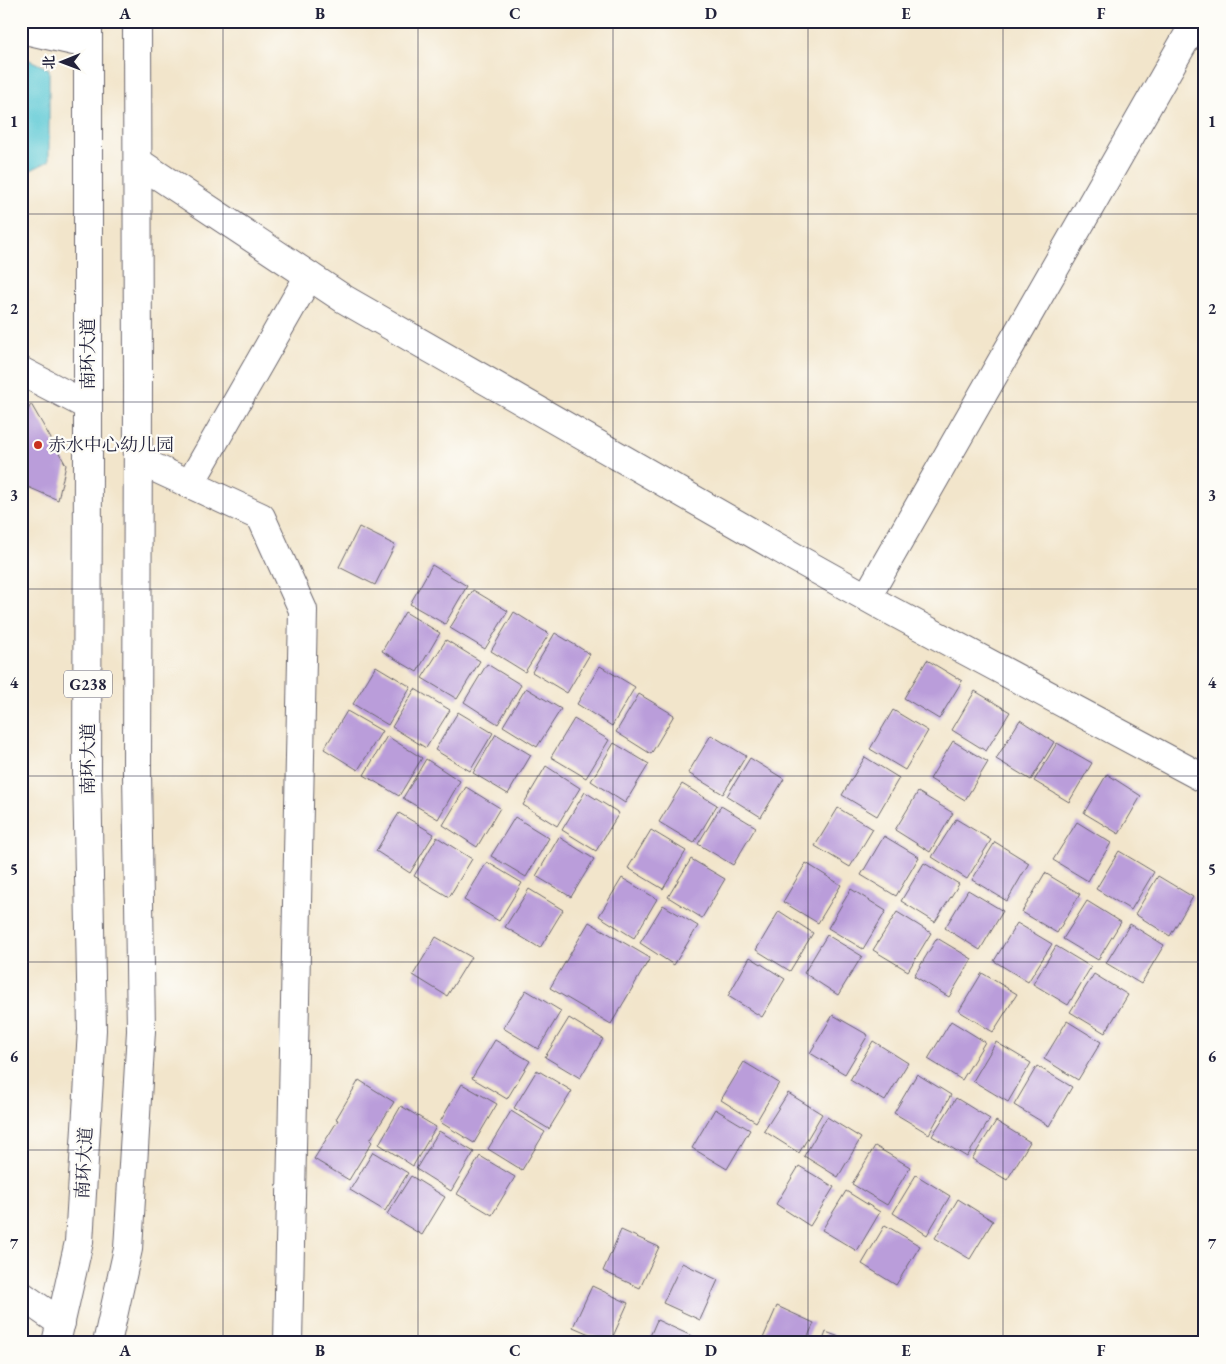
<svg xmlns="http://www.w3.org/2000/svg" width="1226" height="1364" font-family="'EB Garamond','Noto Serif SC',serif">
	<rect width="100%" height="100%" fill="#fdfcf7"/>
	<filter id="ink" filterUnits="userSpaceOnUse"><feTurbulence type="fractalNoise" baseFrequency=".02" numOctaves="2"/><feDisplacementMap in="SourceGraphic" scale="10" xChannelSelector="R" yChannelSelector="G"/><feConvolveMatrix kernelMatrix="1 2 1 2 8 2 1 2 1" color-interpolation-filters="sRGB"/></filter>
	<filter id="wash" filterUnits="userSpaceOnUse"><feTurbulence type="fractalNoise" baseFrequency=".0096" numOctaves="4" result="noise"/><feDisplacementMap in="SourceGraphic" scale="20" xChannelSelector="R" yChannelSelector="G"/><feGaussianBlur stdDeviation="1.12" result="paint"/><feColorMatrix in="noise" values="0 0 0 0 0 0 0 0 0 0 0 0 0 0 0 0 0 1.4 0 .05"/><feComposite in="paint" operator="in"/></filter>
	<g filter="url(#wash)">
		<rect width="100%" height="100%" fill="#f2e5cb"/>
		<polygon fill="#5dc9d5" stroke="#407688" points="21,56 49,69 49,161 21,175"/>
		<g id="blocks">
			<g fill="#ba9dda">
				<polygon points="31,404 66,465 58,500 21,484 21,425"/>
				<polygon points="359,527 395,545 375,585 339,567"/>
				<polygon points="432,565 467,586 445,624 410,604"/>
				<polygon points="473,590 508,611 485,649 450,628"/>
				<polygon points="405,612 440,633 417,672 382,651"/>
				<polygon points="514,612 549,634 525,672 491,651"/>
				<polygon points="555,633 590,654 567,693 532,672"/>
				<polygon points="446,640 480,661 457,699 422,678"/>
				<polygon points="927,660 962,681 939,719 904,698"/>
				<polygon points="487,664 521,685 498,724 464,702"/>
				<polygon points="376,666 411,687 388,725 353,704"/>
				<polygon points="600,666 635,687 612,726 577,704"/>
				<polygon points="526,688 561,709 537,747 503,726"/>
				<polygon points="415,689 450,710 426,748 392,727"/>
				<polygon points="975,691 1010,712 986,751 952,730"/>
				<polygon points="639,694 674,715 651,754 616,732"/>
				<polygon points="893,710 928,731 905,770 870,749"/>
				<polygon points="347,711 382,731 358,770 324,749"/>
				<polygon points="458,712 493,733 470,771 435,750"/>
				<polygon points="574,719 609,740 586,778 551,757"/>
				<polygon points="1020,720 1054,742 1031,780 996,759"/>
				<polygon points="496,734 531,755 508,794 473,773"/>
				<polygon points="711,735 746,756 723,794 688,773"/>
				<polygon points="387,736 422,758 399,796 364,775"/>
				<polygon points="953,741 988,762 965,800 930,779"/>
				<polygon points="614,743 649,764 625,803 591,781"/>
				<polygon points="1057,743 1092,763 1069,802 1034,781"/>
				<polygon points="865,757 899,778 877,816 842,795"/>
				<polygon points="750,758 784,779 761,817 727,796"/>
				<polygon points="426,759 460,781 438,819 403,798"/>
				<polygon points="546,766 580,788 557,826 523,805"/>
				<polygon points="1107,774 1141,796 1119,834 1084,813"/>
				<polygon points="682,784 717,805 694,843 659,822"/>
				<polygon points="466,787 500,808 477,847 443,825"/>
				<polygon points="585,792 619,813 596,851 562,830"/>
				<polygon points="918,792 953,813 930,852 895,830"/>
				<polygon points="721,806 756,827 733,865 698,844"/>
				<polygon points="838,808 873,829 850,867 815,846"/>
				<polygon points="399,813 434,834 410,873 376,851"/>
				<polygon points="515,817 549,838 526,877 491,856"/>
				<polygon points="956,819 991,840 967,879 932,857"/>
				<polygon points="1077,822 1111,843 1088,881 1053,860"/>
				<polygon points="651,830 686,851 663,889 628,868"/>
				<polygon points="884,836 919,857 896,896 861,875"/>
				<polygon points="437,837 472,859 449,897 414,876"/>
				<polygon points="559,837 594,859 571,897 536,876"/>
				<polygon points="995,842 1029,863 1007,901 972,880"/>
				<polygon points="1119,851 1154,872 1131,910 1096,889"/>
				<polygon points="691,859 725,879 702,918 668,897"/>
				<polygon points="487,862 522,883 499,921 464,900"/>
				<polygon points="806,863 841,885 818,923 783,902"/>
				<polygon points="924,863 959,884 935,922 901,901"/>
				<polygon points="1045,873 1080,894 1057,933 1022,912"/>
				<polygon points="1158,876 1193,897 1170,936 1135,914"/>
				<polygon points="622,878 657,899 634,938 599,916"/>
				<polygon points="529,889 563,910 540,948 505,927"/>
				<polygon points="851,889 886,911 863,949 828,928"/>
				<polygon points="968,890 1003,911 980,950 945,928"/>
				<polygon points="1087,901 1121,922 1098,960 1063,939"/>
				<polygon points="663,905 698,926 674,965 640,943"/>
				<polygon points="779,911 813,933 790,971 756,950"/>
				<polygon points="897,912 931,933 908,971 873,950"/>
				<polygon points="589,922 650,958 611,1024 550,988"/>
				<polygon points="1017,923 1052,944 1028,982 994,961"/>
				<polygon points="1130,924 1164,945 1141,984 1106,963"/>
				<polygon points="827,935 862,956 838,995 804,973"/>
				<polygon points="436,937 471,957 447,996 413,975"/>
				<polygon points="937,938 972,959 949,997 914,976"/>
				<polygon points="1056,946 1091,967 1068,1005 1033,984"/>
				<polygon points="750,957 785,979 762,1017 728,996"/>
				<polygon points="982,973 1017,994 993,1032 959,1011"/>
				<polygon points="1094,974 1128,995 1105,1033 1070,1012"/>
				<polygon points="526,990 561,1011 538,1049 503,1028"/>
				<polygon points="833,1015 868,1035 845,1074 810,1053"/>
				<polygon points="569,1018 603,1039 580,1078 545,1057"/>
				<polygon points="951,1021 985,1042 962,1080 928,1059"/>
				<polygon points="1067,1021 1101,1042 1078,1080 1044,1059"/>
				<polygon points="495,1040 530,1061 507,1099 472,1078"/>
				<polygon points="873,1041 908,1063 885,1101 850,1080"/>
				<polygon points="996,1042 1031,1063 1008,1102 973,1081"/>
				<polygon points="744,1062 779,1083 756,1122 721,1100"/>
				<polygon points="1037,1066 1072,1087 1049,1126 1014,1105"/>
				<polygon points="537,1070 572,1091 549,1129 514,1108"/>
				<polygon points="917,1074 951,1095 929,1134 894,1113"/>
				<polygon points="359,1080 394,1102 370,1140 372,1142 349,1180 314,1159 338,1120 336,1119"/>
				<polygon points="462,1084 497,1104 474,1143 440,1122"/>
				<polygon points="788,1093 822,1114 799,1153 764,1131"/>
				<polygon points="956,1098 990,1119 967,1157 932,1136"/>
				<polygon points="401,1106 436,1127 413,1166 379,1144"/>
				<polygon points="715,1109 750,1130 727,1169 692,1148"/>
				<polygon points="511,1111 545,1132 522,1170 488,1149"/>
				<polygon points="827,1117 861,1138 838,1177 804,1156"/>
				<polygon points="996,1121 1030,1142 1007,1180 972,1159"/>
				<polygon points="439,1131 474,1152 451,1191 416,1169"/>
				<polygon points="875,1146 910,1167 887,1205 852,1184"/>
				<polygon points="373,1152 408,1173 385,1211 350,1190"/>
				<polygon points="480,1156 515,1177 492,1215 457,1194"/>
				<polygon points="799,1166 834,1187 810,1226 776,1204"/>
				<polygon points="916,1175 950,1196 927,1235 893,1213"/>
				<polygon points="411,1176 445,1197 422,1235 387,1214"/>
				<polygon points="846,1191 880,1212 857,1251 822,1230"/>
				<polygon points="958,1199 993,1221 970,1259 935,1238"/>
				<polygon points="885,1225 920,1246 896,1285 862,1264"/>
				<polygon points="621,1230 659,1247 640,1288 603,1271"/>
				<polygon points="682,1263 718,1280 700,1320 663,1303"/>
				<polygon points="592,1286 628,1303 610,1343 573,1327"/>
				<polygon points="777,1306 814,1323 805,1343 761,1343"/>
				<polygon points="657,1320 694,1337 692,1343 647,1343"/>
				<polygon points="826,1332 855,1343 822,1343"/>
			</g>
		</g>
	</g>
	<g filter="url(#ink)">
		<use href="#blocks" fill-opacity="0" stroke="#6b666d" stroke-width="1"/>
		<g fill="none" stroke-linecap="round" stroke-linejoin="round">
			<g stroke="#6b666d" stroke-width="30">
				<g id="minor">
					<polyline points="21,29 74,41 88,42"/>
					<polyline points="138,162 344,299 796,558 884,607 1205,779"/>
					<polyline points="21,371 88,406"/>
					<polyline points="138,460 261,517 303,610 288,1343"/>
					<polyline points="190,484 309,276"/>
					<polyline points="867,597 1196,21"/>
					<polyline points="21,1295 61,1323"/>
				</g>
			</g>
			<g stroke="#6b666d" stroke-width="30">
				<g id="highway">
					<polyline points="56,1343 79,1242 92,1030 87,773 88,461 88,21"/>
					<polyline points="107,1343 128,1249 141,1031 137,772 138,386 137,21"/>
				</g>
			</g>
			<use href="#minor" stroke="#fff" stroke-width="28"/>
			<use href="#highway" stroke="#fff" stroke-width="28"/>
		</g>
	</g>
	<path fill="none" stroke="#22223b" stroke-width="1" stroke-opacity="0.55" d="M223,21V1343M418,21V1343M613,21V1343M808,21V1343M1003,21V1343M21,214H1205M21,402H1205M21,589H1205M21,776H1205M21,962H1205M21,1150H1205"/>
	<circle fill="#c8321e" stroke="#fdfcf7" stroke-width="2" cx="38" cy="445" r="5"/>
	<g text-anchor="middle" stroke-width="4.5" stroke-linejoin="round" paint-order="stroke">
		<rect fill="#fdfcf7" stroke="#646373" stroke-width="1" x="64" y="670.5" width="48" height="27" rx="4"/>
		<g font-size="16" font-weight="bold" fill="#22223b">
			<text x="88" y="690">G238</text>
		</g>
		<g font-size="18" fill="#22223b" stroke="#fdfcf7">
			<text transform="translate(88 354) rotate(-90)" y="6">南环大道</text>
			<text transform="translate(88 759) rotate(-90)" y="6">南环大道</text>
			<text transform="translate(84 1163) rotate(-87)" y="6">南环大道</text>
		</g>
		<g font-size="18" fill="#22223b" stroke="#fdfcf7" text-anchor="start">
			<text x="48" y="451">赤水中心幼儿园</text>
		</g>
	</g>
	<rect width="1226" height="1364" fill="none" stroke="#fdfcf7" stroke-width="55"/>
	<g transform="translate(62 62) rotate(269)" stroke="#fdfcf7" stroke-width="4" paint-order="stroke">
	<path d="M0-4L9 19L0 12L-9 19Z" fill="#22223b"/>
	<text y="-8" font-size="14" font-weight="bold" text-anchor="middle" fill="#22223b">北</text>
	</g>
	<rect x="28" y="28" width="1170" height="1308" fill="none" stroke="#22223b" stroke-width="2"/>
	<g font-size="16" text-anchor="middle" font-weight="bold" fill="#22223b">
		<text x="125" y="19">A</text>
		<text x="320" y="19">B</text>
		<text x="515" y="19">C</text>
		<text x="711" y="19">D</text>
		<text x="906" y="19">E</text>
		<text x="1101" y="19">F</text>
		<text x="14" y="127">1</text>
		<text x="1212" y="127">1</text>
		<text x="14" y="314">2</text>
		<text x="1212" y="314">2</text>
		<text x="14" y="501">3</text>
		<text x="1212" y="501">3</text>
		<text x="14" y="688">4</text>
		<text x="1212" y="688">4</text>
		<text x="14" y="875">5</text>
		<text x="1212" y="875">5</text>
		<text x="14" y="1062">6</text>
		<text x="1212" y="1062">6</text>
		<text x="14" y="1249">7</text>
		<text x="1212" y="1249">7</text>
		<text x="125" y="1356">A</text>
		<text x="320" y="1356">B</text>
		<text x="515" y="1356">C</text>
		<text x="711" y="1356">D</text>
		<text x="906" y="1356">E</text>
		<text x="1101" y="1356">F</text>
	</g>
</svg>
